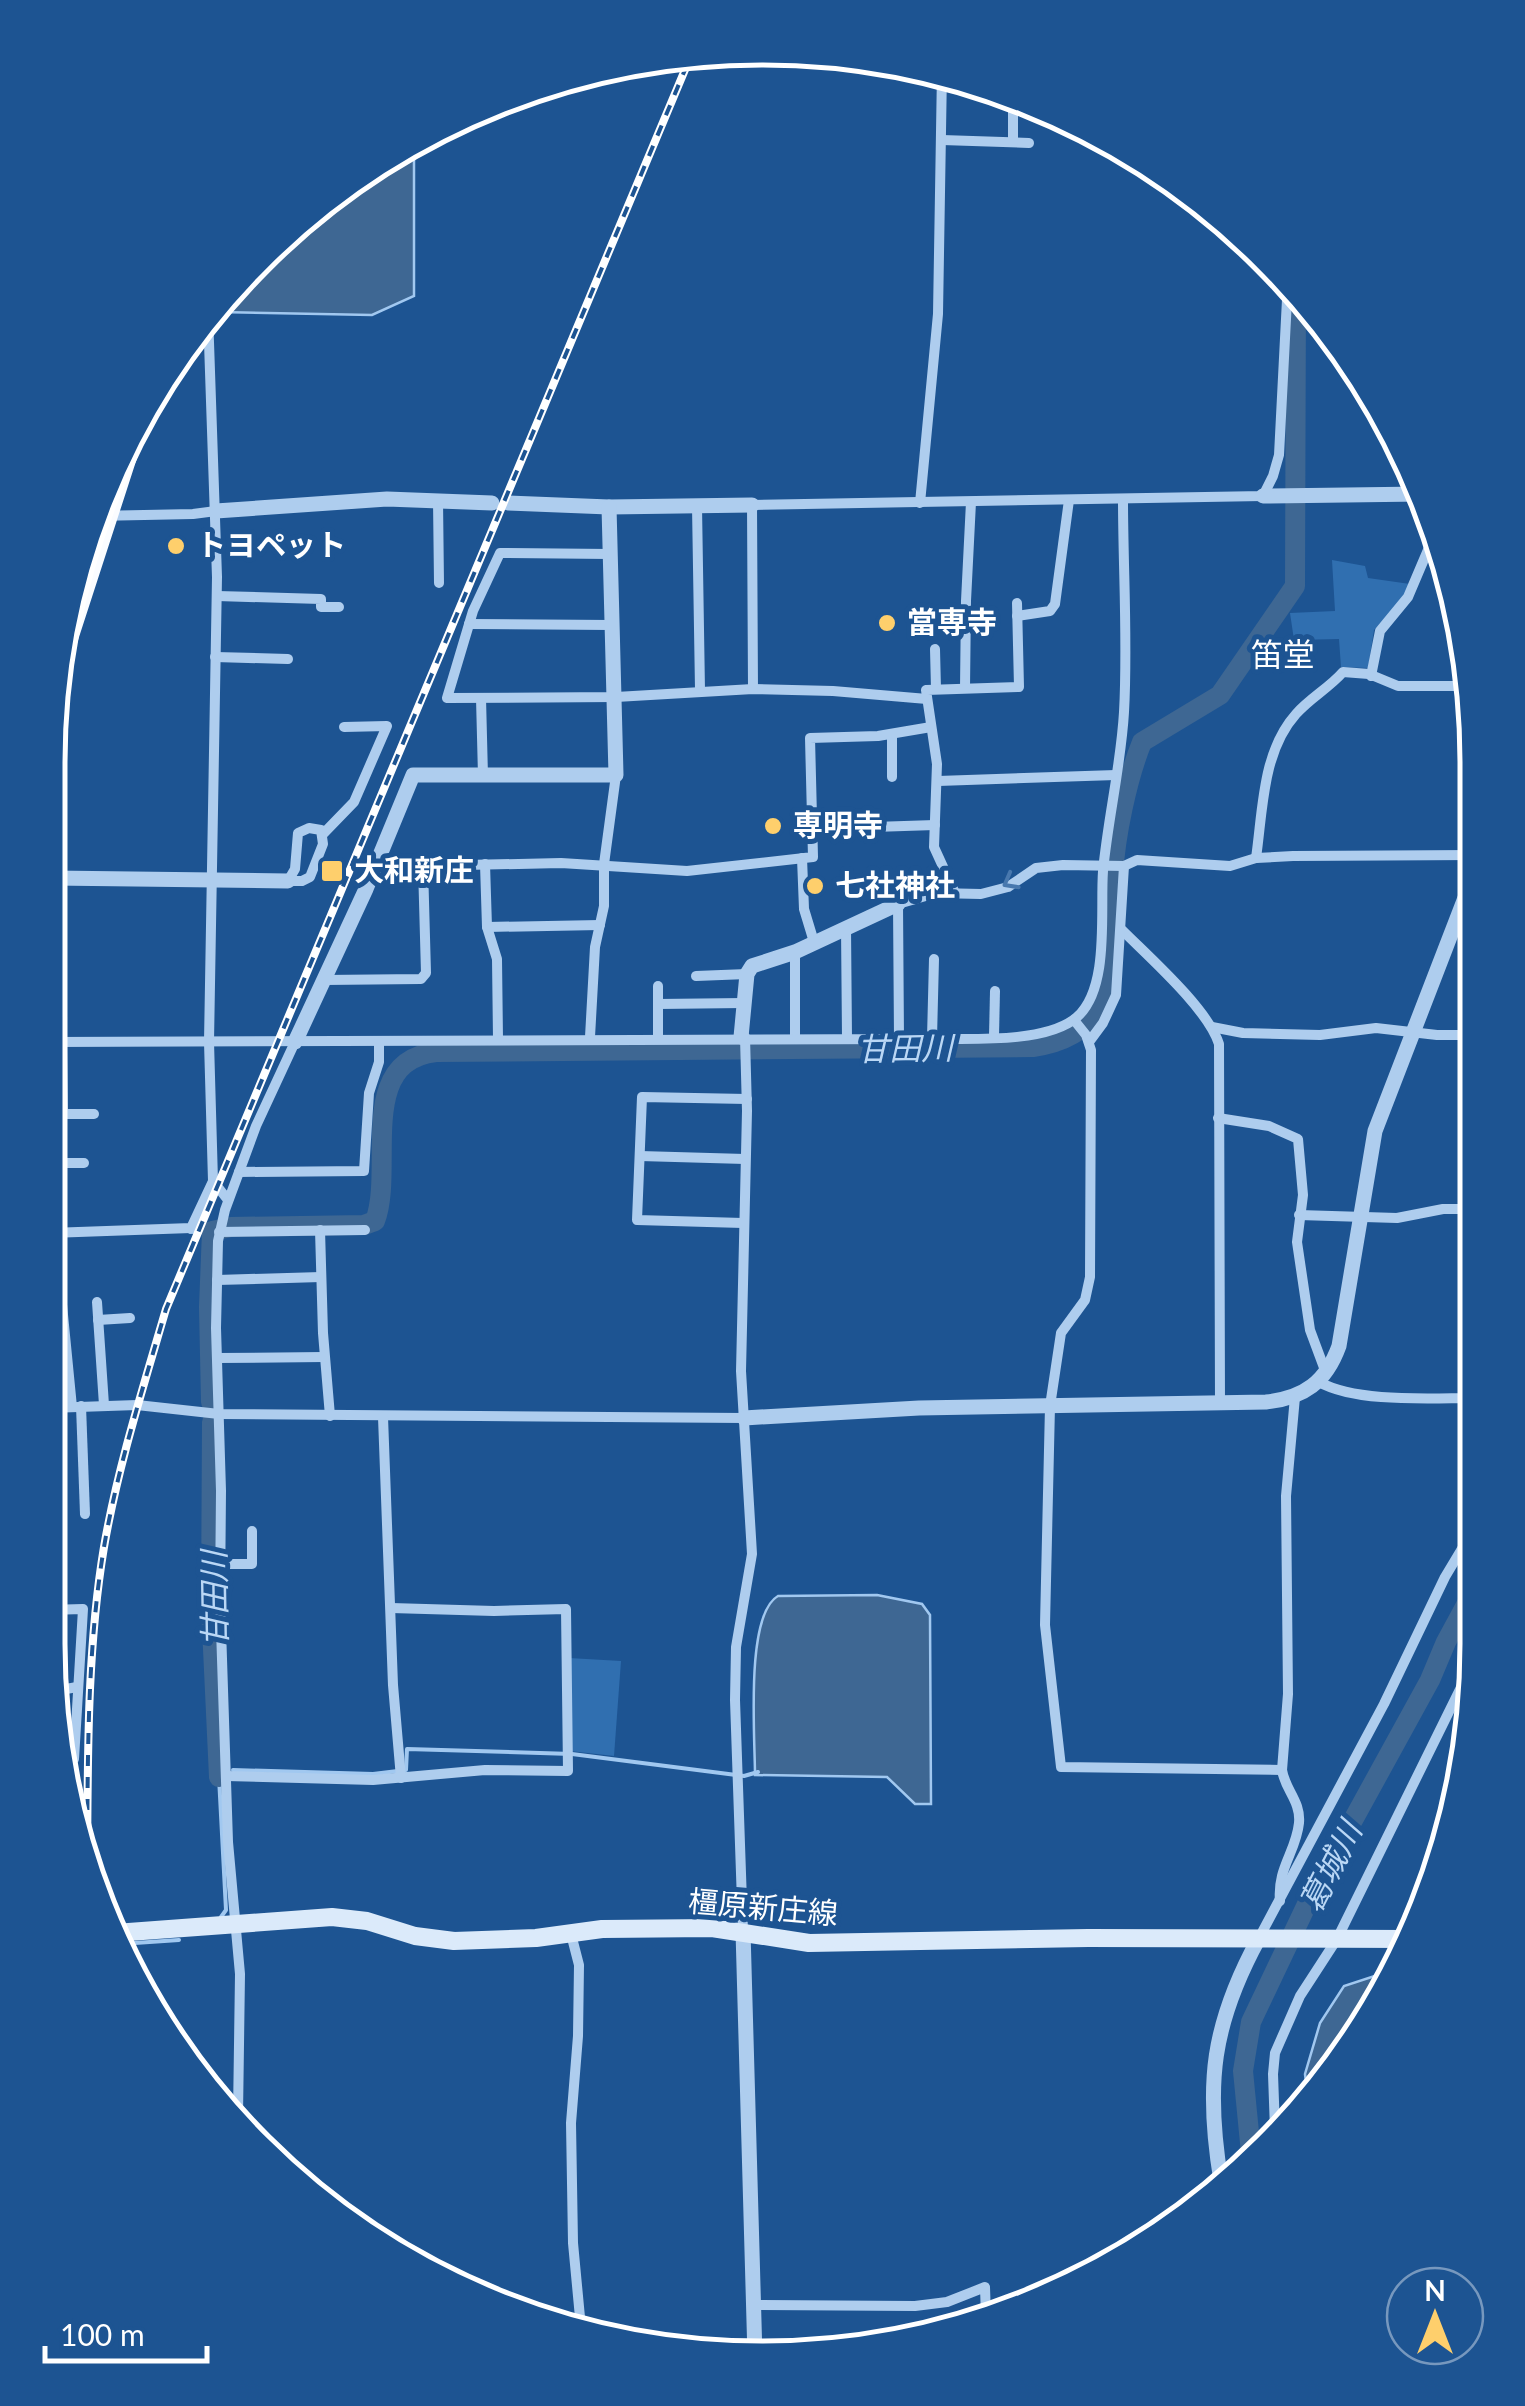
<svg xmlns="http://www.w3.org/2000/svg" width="1525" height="2406" font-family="Lato,'Noto Sans JP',sans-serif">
	<rect width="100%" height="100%" fill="#1d5492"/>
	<g fill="#306fb0">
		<polygon points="1332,560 1365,566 1368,578 1410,584 1400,602 1374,630 1368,668 1341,667 1339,639 1294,640 1290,613 1335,611"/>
		<polygon points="569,1658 621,1661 614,1756 570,1751"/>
	</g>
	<g fill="#3e6793" stroke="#a1c8f0" stroke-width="2.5">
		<polygon points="414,139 414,296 372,315 219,312 219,302 292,225"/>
		<path d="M877,1595L922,1604L930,1615L931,1804H915L887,1777L755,1775C755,1737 745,1615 778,1596Z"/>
		<polygon points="1393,1970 1329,2079 1308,2099 1305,2074 1320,2023 1344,1986"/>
	</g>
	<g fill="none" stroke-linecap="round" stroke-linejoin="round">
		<g stroke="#a1c8f0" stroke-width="4">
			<polyline points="190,1232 212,1231"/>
			<polyline points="233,1770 373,1774 406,1770 407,1749 572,1754 744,1776 758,1772"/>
			<polyline points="219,1777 226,1910 221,1917"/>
			<polyline points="120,1944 179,1940"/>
		</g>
		<g stroke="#3e6793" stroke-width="20">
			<path d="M211,1402L209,1307L212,1231L231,1227L364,1225L375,1221C395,1169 355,1061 436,1052L1033,1047C1130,1033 1108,950 1113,876C1115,837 1127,779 1142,742L1220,695L1295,586L1296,288"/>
			<polyline points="212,1422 211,1606 219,1777"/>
			<polyline points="1251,2153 1243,2071 1251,2022 1308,1902 1430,1680 1446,1642 1472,1594"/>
		</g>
		<g stroke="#aecdee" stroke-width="10">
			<polyline points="942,140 1029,143"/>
			<polyline points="1013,142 1013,97"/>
			<polyline points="208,313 217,577 209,1042 213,1181 228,1200"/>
			<polyline points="438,500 439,583"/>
			<polyline points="920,503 938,314 942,71"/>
			<polyline points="697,506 700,690"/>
			<polyline points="95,516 193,514 216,511"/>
			<polyline points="610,554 500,553 473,611 447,698 616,697 753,689 833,691 927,699"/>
			<polyline points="217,596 321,599 321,607 339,607"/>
			<polyline points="1017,616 1050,611 1055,604 1069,500"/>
			<polyline points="469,624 611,625"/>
			<polyline points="935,649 936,689"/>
			<polyline points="215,657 288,659"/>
			<polyline points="1371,676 1380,631 1408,597 1436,531"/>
			<polyline points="965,688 966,601 971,502"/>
			<polyline points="753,689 752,505 1263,496 1273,476 1279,455 1288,280"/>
			<polyline points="481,698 483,776"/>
			<polyline points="892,777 892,735"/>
			<polyline points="938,781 1116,775"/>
			<polygon points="309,828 321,830 323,844 310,877 302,881 288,881 295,869 298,833"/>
			<polyline points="812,829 935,825"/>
			<polyline points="323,834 354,802 387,726 344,727"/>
			<polyline points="802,858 804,909 814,942"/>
			<path d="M1256,858C1263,810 1262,752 1296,714C1310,698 1329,688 1343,672L1369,674L1398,686H1471"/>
			<polyline points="485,864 487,927 497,959 498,1039"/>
			<polyline points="374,867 561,863 687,871 813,857 810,738 878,736 931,727"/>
			<polyline points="955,893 934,847 937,764 926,690 1019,687 1017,603"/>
			<polyline points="487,927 600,925"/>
			<polyline points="846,927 847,1038"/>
			<path d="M1122,930C1149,957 1208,1009 1219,1044L1220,1403"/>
			<polyline points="795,952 795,1037"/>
			<polyline points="696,976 747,974"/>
			<polyline points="324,980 421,979 426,973 423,866"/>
			<polyline points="658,986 658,1037"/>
			<polyline points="658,1004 744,1003"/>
			<polyline points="1074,1020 1086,1035 1091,1050 1090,1277 1085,1300 1061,1333 1050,1406 1045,1625 1061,1767 1282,1770"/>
			<polyline points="1212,1027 1243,1033 1320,1035 1376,1028 1437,1035 1475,1035"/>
			<polyline points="994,1036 995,991"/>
			<polyline points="590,1037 595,947 604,906 604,864 616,775"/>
			<polyline points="932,1038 934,959"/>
			<polyline points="899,1039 898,904 936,893 981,894 1008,887 1036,868 1063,865 1124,866 1137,860 1230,866 1256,858 1293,856 1475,855"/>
			<path d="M51,1042L906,1039C951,1037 1043,1047 1077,1017C1110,988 1100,912 1103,871C1108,818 1121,765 1124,712C1128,642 1123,570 1123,499"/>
			<polyline points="62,1042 63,1114"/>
			<polyline points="1089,1042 1103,1023 1116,995 1124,866"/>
			<polyline points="51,1114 94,1114"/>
			<polyline points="1218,1118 1269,1126 1298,1139 1303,1195 1297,1242 1310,1330 1326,1373"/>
			<polyline points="640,1156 745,1159"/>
			<polyline points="50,1163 84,1163"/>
			<polyline points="239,1172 364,1171 369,1093 379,1062 379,1042"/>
			<polyline points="1299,1215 1397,1218 1443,1209 1474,1209"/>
			<polyline points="743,1223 637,1220 642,1097 747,1099"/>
			<polyline points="320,1230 323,1333 330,1416"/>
			<polyline points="219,1232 365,1230"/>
			<polyline points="50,1233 191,1228 213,1181"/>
			<polyline points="55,1233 72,1407"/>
			<polyline points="217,1280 321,1277"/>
			<polyline points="97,1302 104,1405"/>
			<polyline points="98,1320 130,1318"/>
			<polyline points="217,1358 324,1357"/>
			<path d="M1319,1382C1357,1403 1430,1398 1473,1398"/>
			<polyline points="81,1406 85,1514"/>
			<polyline points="49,1408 137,1405 219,1414 744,1418"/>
			<polyline points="383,1417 393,1685 401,1778"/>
			<polyline points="56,1537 60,1608"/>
			<polyline points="221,1564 252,1564 252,1531"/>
			<polyline points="48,1610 83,1609 74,1759"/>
			<polyline points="55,1691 77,1687"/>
			<polyline points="226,1776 373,1780 485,1770 568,1771 566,1609 494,1611 391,1608"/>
			<path d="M1280,1901C1277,1868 1296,1852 1299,1823C1301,1801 1285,1790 1282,1770L1288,1694L1286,1496L1295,1397"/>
			<polyline points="743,1931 735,1700 736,1647 752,1554 741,1371 747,1111 745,1037"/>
			<polyline points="571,1934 579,1965 578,2036 571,2123 573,2243 581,2328"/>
			<polyline points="1259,1938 1384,1704 1445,1577 1472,1532"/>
			<polyline points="238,2115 240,1974 228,1842 220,1598 221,1491 216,1328 218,1241 225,1210 256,1126 295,1042"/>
			<polyline points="1275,2130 1273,2074 1275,2053 1300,1996 1337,1939 1472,1665"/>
			<polyline points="755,2305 915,2306 947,2302 985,2287 986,2317"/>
		</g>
		<g stroke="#aecdee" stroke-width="15">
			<polyline points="1263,496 1422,494"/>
			<polyline points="508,503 609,507 752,505"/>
			<polyline points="216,511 387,499 492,503"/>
			<polyline points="52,878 288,881"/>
			<polyline points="741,1037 747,974 752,966 795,952 898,904"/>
			<polyline points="295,1042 366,889 413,775 616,775 609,507"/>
			<path d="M744,1418L919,1408L1266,1402C1304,1398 1326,1382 1339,1346L1375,1131L1475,872"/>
			<polyline points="743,1931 755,2357"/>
			<path d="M1221,2181C1205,2084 1212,2024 1259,1938"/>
		</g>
		<polyline stroke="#dbeafa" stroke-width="18" points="115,1933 332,1917 367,1921 415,1936 454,1941 536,1938 602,1929 712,1928 809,1943 1088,1938 1411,1939"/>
		<polyline stroke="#fafcff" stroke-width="20" points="53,685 135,432"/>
		<g stroke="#fff" stroke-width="8">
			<path id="rail" d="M87,1876C88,1767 86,1655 104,1547C118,1466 143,1388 166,1309L692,53"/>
		</g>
		<use href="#rail" stroke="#1d5492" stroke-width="4" stroke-dasharray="11" stroke-linecap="butt"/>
	</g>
	<defs><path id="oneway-chevron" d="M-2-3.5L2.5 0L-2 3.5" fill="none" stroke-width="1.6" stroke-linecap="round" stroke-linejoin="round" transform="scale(2.5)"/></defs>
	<use stroke="#4878ae" href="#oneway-chevron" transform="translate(1010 882) rotate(151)"/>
	<g fill="#fecf6c" stroke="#1d5492" stroke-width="4">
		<circle cx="176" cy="546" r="10"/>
		<circle cx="887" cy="623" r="10"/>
		<circle cx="773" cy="826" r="10"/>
		<rect x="320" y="859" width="24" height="24" rx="5"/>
		<circle cx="815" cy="886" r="10"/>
	</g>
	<g text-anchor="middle" stroke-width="10" stroke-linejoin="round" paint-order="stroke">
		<g font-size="30" font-weight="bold" fill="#fff" stroke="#1d5492" text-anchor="start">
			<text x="196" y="556">トヨペット</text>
			<text x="907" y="633">當専寺</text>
			<text x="793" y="836">専明寺</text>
			<text x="354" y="881">大和新庄</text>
			<text x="835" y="896">七社神社</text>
		</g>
		<g font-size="30" fill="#fff" stroke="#1d5492">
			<text transform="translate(763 1908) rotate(5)" y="10">橿原新庄線</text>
		</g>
		<g font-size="32" fill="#fff" stroke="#1d5492">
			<text x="1283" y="666">笛堂</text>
		</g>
		<g font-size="32" font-style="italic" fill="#bad7f5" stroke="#1d5492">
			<text transform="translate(905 1049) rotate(-1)" y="11">甘田川</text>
			<text transform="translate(215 1599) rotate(-91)" y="11">甘田川</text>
			<text transform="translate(1331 1867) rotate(-63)" y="11">葛城川</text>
		</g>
	</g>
	<path d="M0 0H1525V2406H0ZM762 65H763A697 697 0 0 1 1460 762V1644A697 697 0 0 1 763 2341H762A697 697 0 0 1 65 1644V762A697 697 0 0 1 762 65Z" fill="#1d5492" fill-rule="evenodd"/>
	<path fill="none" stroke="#fff" stroke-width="5" d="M762 65H763A697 697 0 0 1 1460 762V1644A697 697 0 0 1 763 2341H762A697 697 0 0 1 65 1644V762A697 697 0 0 1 762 65Z"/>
	<g transform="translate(1435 2316)"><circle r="48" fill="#1d5492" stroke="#7798be" stroke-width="2.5"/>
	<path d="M0-8L18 38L0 25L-18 38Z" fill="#fecf6c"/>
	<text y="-15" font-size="28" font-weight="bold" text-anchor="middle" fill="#ffffff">N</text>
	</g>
	<path d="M45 2346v15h162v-15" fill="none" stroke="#ffffff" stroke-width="5"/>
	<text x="60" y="2346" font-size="30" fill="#ffffff" stroke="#1d5492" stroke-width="8" paint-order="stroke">100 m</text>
</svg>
